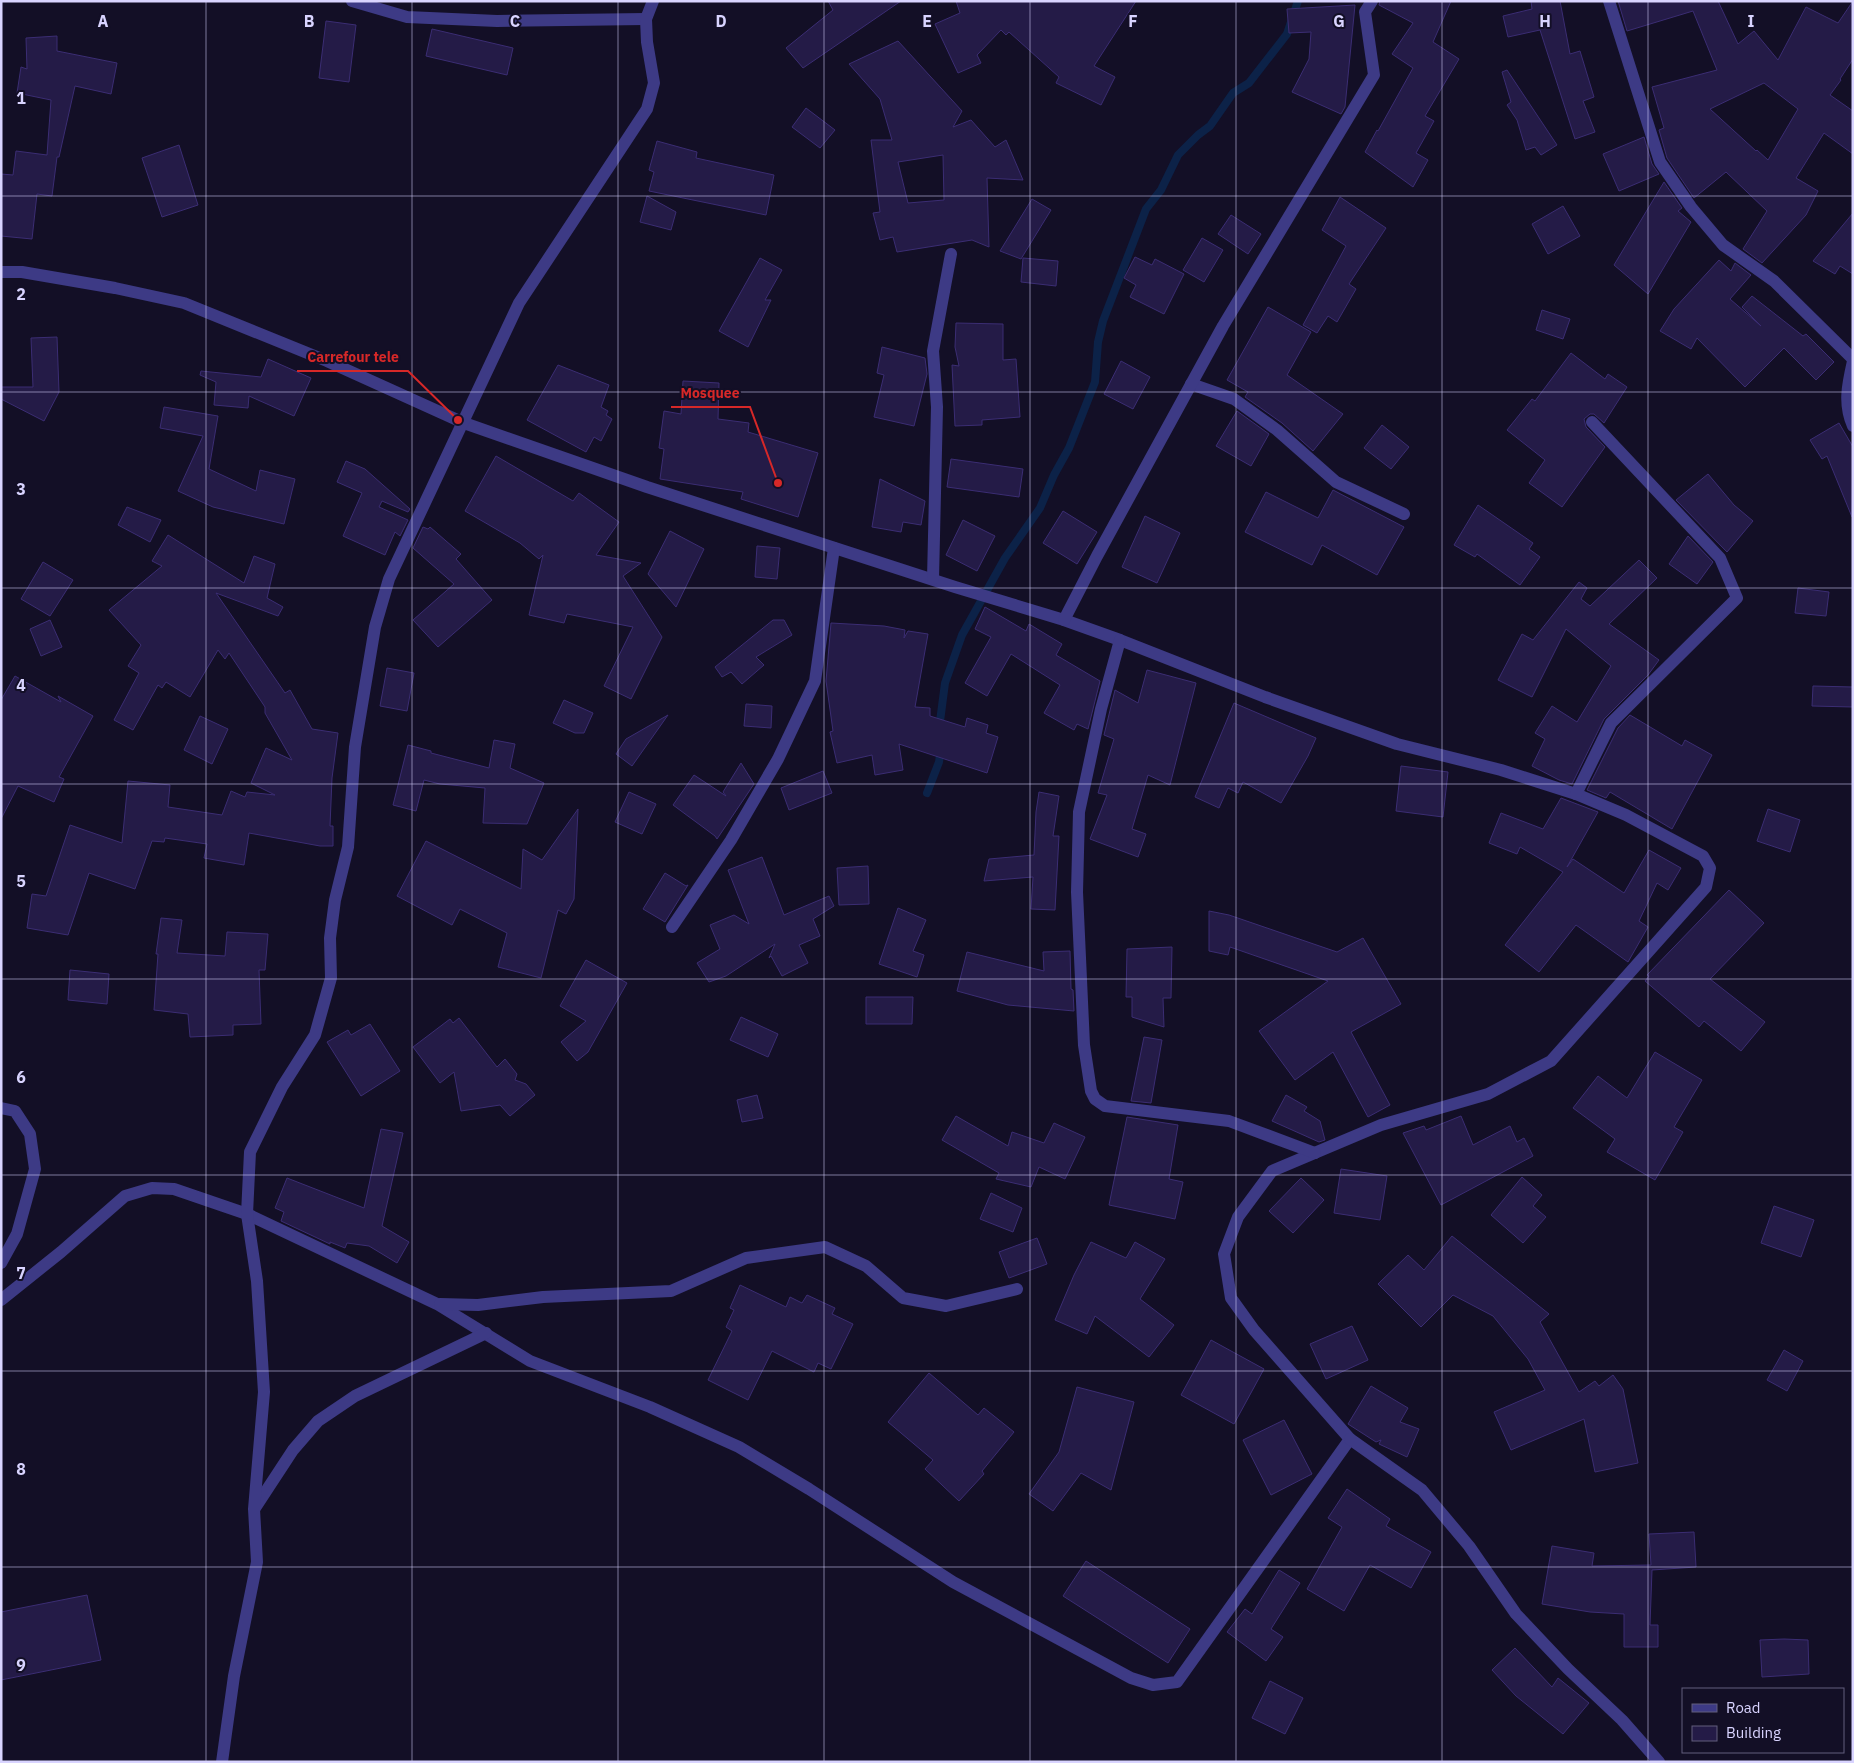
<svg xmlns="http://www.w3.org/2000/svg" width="1854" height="1763" font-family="'IBM Plex Sans',sans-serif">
	<rect width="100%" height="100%" fill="#130f26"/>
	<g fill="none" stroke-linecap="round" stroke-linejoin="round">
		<g stroke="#0c2248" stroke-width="8">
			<polyline points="939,729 945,683 962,635 1005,558 1040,508 1054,475 1069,448 1095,382 1098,342 1103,321 1146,209 1161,190 1178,155 1198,135 1210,126 1233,93 1249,83 1287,34 1298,1"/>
			<polyline points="927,793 939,762 941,748"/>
		</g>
	</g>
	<g fill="#241b47" stroke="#3b2d73" fill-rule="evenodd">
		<polygon points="828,1 901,1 803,68 786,48 833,10"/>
		<polygon points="956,1 1136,1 1094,66 1115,77 1101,105 1056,83 1059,77 1009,32 1006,35 1001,30 977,55 981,63 958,73 935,24 960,13"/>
		<polygon points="1380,1 1451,1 1433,42 1459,59 1425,116 1434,121 1416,153 1428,160 1413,187 1365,152 1377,130 1378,131 1413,68 1392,54 1413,23 1379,5"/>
		<polygon points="1531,1 1560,1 1570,54 1580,51 1594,97 1583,101 1595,132 1575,139 1540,30 1508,37 1503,16 1532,9"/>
		<path d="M1618,1H1718L1738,44L1754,31L1778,60L1806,7L1838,23L1853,1V59L1840,79L1841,80L1830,95L1853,111V154L1824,133L1796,178L1818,191L1806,215L1762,263L1743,249L1767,211L1726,172L1694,198L1667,158L1659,130L1664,128L1652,87L1717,70L1693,11L1627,31ZM1764,83L1798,109L1768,160L1757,150L1756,151L1710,109Z"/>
		<polygon points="1355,5 1345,107 1341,114 1292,92 1309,59 1311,32 1289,33 1287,9"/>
		<polygon points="326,21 356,25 349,82 319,78"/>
		<polygon points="432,29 513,48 507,75 426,56"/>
		<polygon points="57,36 57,51 117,63 111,94 75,86 59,157 57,157 52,196 37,194 32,239 1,236 1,174 13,175 16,151 47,155 51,100 17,93 21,67 27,69 26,38"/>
		<path d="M898,41L962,111L953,127L971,120L995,147L1006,140L1023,180L987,178L989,247L972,240L897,252L893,237L880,240L873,213L880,212L871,140H892L880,99L849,64ZM943,155L944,200L908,203L898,162Z"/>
		<polygon points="1507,70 1557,145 1541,155 1535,147 1526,150 1517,120 1507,105 1511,102 1502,72"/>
		<polygon points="806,108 835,130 820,148 792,127"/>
		<polygon points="1644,137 1652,164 1659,174 1619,191 1603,154"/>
		<polygon points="657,141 697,152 696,158 774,175 766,215 649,191 654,172 649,170"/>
		<polygon points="179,145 198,205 162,217 142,158"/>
		<polygon points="1664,182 1682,208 1678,211 1691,222 1648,294 1614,265"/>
		<polygon points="647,196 676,212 671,230 640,222"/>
		<polygon points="1340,197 1386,228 1349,284 1356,289 1337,322 1328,316 1317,333 1303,325 1346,246 1322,230"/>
		<polygon points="1032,199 1051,210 1021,259 1000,251"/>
		<polygon points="1563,206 1580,236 1548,254 1532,224"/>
		<polygon points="1853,213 1853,274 1840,266 1835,274 1813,261"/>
		<polygon points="1231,215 1261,234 1248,254 1218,234"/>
		<polygon points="1202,238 1223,250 1204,282 1183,270"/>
		<polygon points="1135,257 1152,265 1155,259 1184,274 1164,314 1130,297 1136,285 1124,278"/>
		<polygon points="760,258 782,270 765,300 771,300 748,347 719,331"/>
		<polygon points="1023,258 1058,261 1056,286 1021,282"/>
		<polygon points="1719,260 1731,271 1735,263 1751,275 1730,299 1761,326 1742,307 1752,296 1803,336 1806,334 1834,362 1816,380 1784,348 1745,387 1697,338 1691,349 1660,331 1674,309"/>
		<polygon points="1268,307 1311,332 1287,375 1343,414 1313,451 1282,423 1245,397 1248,392 1227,380"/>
		<polygon points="1542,310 1570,319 1563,339 1536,330"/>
		<polygon points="956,323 1003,324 1003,360 1016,359 1020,417 982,420 982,425 955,426 952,365 959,366 955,347"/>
		<polygon points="57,337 59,392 44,421 1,399 1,387 33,387 31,338"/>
		<polygon points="882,347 925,358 927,374 914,426 874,417 884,375 877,373"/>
		<polygon points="1571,353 1605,379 1608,374 1627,387 1604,423 1594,414 1590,414 1584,419 1586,427 1605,447 1562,507 1529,483 1545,460 1507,430 1532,399 1535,401"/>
		<polygon points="268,359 311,378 294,416 249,396 248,408 214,405 216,382 200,375 201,371 261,377"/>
		<polygon points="1121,361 1150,377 1133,409 1104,394"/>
		<polygon points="558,365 609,385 601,407 608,411 606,415 612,419 601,441 594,437 586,452 527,420"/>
		<polygon points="683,381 719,383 718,419 749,423 748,432 818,453 798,517 741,499 743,492 660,479 664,449 659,448 664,411 681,414"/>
		<polygon points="164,407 218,416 209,469 256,491 260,470 295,479 284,524 213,507 178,491 203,436 160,428"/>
		<polygon points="1237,411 1269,434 1251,466 1216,446"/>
		<polygon points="1839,423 1853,447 1852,517 1827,456 1822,459 1810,440"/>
		<polygon points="1382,425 1409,447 1391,469 1364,448"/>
		<polygon points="496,456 573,501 579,493 619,522 596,555 641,563 623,576 662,637 631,699 604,686 633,627 567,614 564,623 529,615 543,555 539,559 520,543 465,511"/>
		<polygon points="951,459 1023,469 1019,497 947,487"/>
		<polygon points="346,461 365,469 410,509 408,512 382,501 379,507 408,520 400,536 395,532 385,555 343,536 362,493 337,482"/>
		<polygon points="1708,474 1734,505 1753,521 1727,552 1676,500"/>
		<polygon points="880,479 925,501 921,525 903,522 901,532 872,527"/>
		<polygon points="1333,490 1404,527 1377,575 1322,545 1312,565 1245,532 1266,492 1318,518"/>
		<polygon points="1478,505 1533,543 1529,549 1540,557 1520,585 1477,554 1475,557 1454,545"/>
		<polygon points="127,507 161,520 150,542 118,525"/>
		<polygon points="1063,511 1097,532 1077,564 1043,543"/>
		<polygon points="1145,516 1180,533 1157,583 1122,567"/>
		<polygon points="963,520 995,536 977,571 946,555"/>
		<polygon points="423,527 428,529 430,527 461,554 456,559 492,600 438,647 413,620 454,584 413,548"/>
		<polygon points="670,531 704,549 676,607 648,574"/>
		<polygon points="168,535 244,583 254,556 275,564 267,598 283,607 278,616 216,593 285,693 290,690 312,729 338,733 332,778 330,826 333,826 333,846 320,846 249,833 244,865 204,858 207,844 165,838 164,842 152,841 135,889 89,873 68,935 27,928 32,894 46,896 70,825 122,843 128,781 170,785 168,807 222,815 231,791 245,797 247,792 275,795 251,783 266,748 292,760 265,713 265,707 229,653 225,659 218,650 190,697 166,682 162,688 158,685 133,730 114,720 139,673 128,666 141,645 109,610 162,566 152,561"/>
		<polygon points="1688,536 1713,562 1697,584 1669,564"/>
		<polygon points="757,546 780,548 777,579 755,577"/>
		<polygon points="1639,560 1657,578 1609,624 1659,660 1648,675 1604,719 1572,784 1559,780 1532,766 1545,739 1535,733 1552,706 1577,722 1611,666 1566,629 1532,697 1498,680 1522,634 1533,640 1579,582 1587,588 1581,599 1590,606"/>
		<polygon points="43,562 73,580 50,616 21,599"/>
		<polygon points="1798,588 1829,592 1826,616 1795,613"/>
		<polygon points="985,607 1026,631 1029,624 1062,644 1056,655 1100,681 1088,729 1077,724 1074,730 1044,713 1060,685 1011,654 987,696 965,683 991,637 975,629"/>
		<polygon points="50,620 62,647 41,656 30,629"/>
		<polygon points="773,620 784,620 792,635 756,657 764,665 742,684 731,672 722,677 715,667"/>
		<polygon points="831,623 884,626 905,630 904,638 908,631 928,634 915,707 930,708 930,716 965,727 967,718 988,725 986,733 998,737 987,773 899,744 903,770 875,775 872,755 837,763 830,732 833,731 826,681"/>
		<polygon points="387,668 414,673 407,711 380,706"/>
		<polygon points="1147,670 1196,683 1170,785 1148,775 1132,829 1146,834 1138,857 1090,839 1107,795 1098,793 1114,739 1104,735 1115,690 1138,703"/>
		<polygon points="15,676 61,702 58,696 93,716 59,777 64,779 54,802 18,786 1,819 1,700"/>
		<polygon points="1813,686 1853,687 1853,707 1812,706"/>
		<polygon points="564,700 593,713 584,733 575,733 553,723"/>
		<polygon points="1234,703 1316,738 1308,756 1281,803 1243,782 1238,793 1228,788 1219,808 1195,797"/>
		<polygon points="746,704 772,706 771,728 744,726"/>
		<polygon points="668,715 632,766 616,754 626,739"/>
		<polygon points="1630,715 1682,746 1685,740 1712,755 1672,829 1610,792 1606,798 1587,790 1618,728"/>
		<polygon points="200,716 228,729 212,764 184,750"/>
		<polygon points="494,740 515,744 510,768 544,783 527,824 483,823 485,788 440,784 424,780 416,811 393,805 408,745 431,751 431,753 489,768"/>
		<polygon points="741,763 754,784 717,839 715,836 673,805 694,775 726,796 723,792"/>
		<polygon points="1401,766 1448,772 1443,817 1396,811"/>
		<polygon points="823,771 832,793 789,810 781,788"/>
		<polygon points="629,792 656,804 642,834 615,822"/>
		<polygon points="1039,792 1059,796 1053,836 1059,836 1055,910 1031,909 1033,877 984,881 989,859 1034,855 1036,812"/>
		<polygon points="1561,798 1598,812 1567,867 1573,859 1624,893 1649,850 1681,868 1668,890 1657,883 1639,921 1648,927 1628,962 1576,925 1539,972 1505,945 1563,872 1520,847 1517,854 1489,843 1501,813 1543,829"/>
		<polygon points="578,809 574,899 566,914 558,910 541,978 498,967 507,933 460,909 452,925 397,896 426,841 521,889 523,849 542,860"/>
		<polygon points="1768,809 1800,820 1790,852 1757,841"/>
		<polygon points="762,857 784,915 829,896 834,906 813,919 820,936 799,945 808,963 782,976 771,956 769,958 775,944 726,976 709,982 697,963 720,949 710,925 734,915 749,924 728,870"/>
		<polygon points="868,866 869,904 839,905 837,868"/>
		<polygon points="665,873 686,886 688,885 665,922 643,909"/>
		<polygon points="1729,890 1764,923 1710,979 1765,1022 1741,1051 1704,1021 1699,1027 1645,981 1649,976 1647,975"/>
		<polygon points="898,908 926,920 913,951 924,955 917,977 879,964"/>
		<polygon points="1209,911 1229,915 1337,952 1363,938 1401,1004 1351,1032 1390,1105 1368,1117 1333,1052 1295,1080 1259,1031 1328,981 1230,947 1228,955 1209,951"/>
		<polygon points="161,918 182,920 177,953 225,956 227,932 268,934 265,970 259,970 261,1024 233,1025 233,1035 190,1037 188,1014 154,1010 158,954 156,954"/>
		<polygon points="1172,947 1171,998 1163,998 1164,1027 1132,1017 1132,997 1126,997 1127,949"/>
		<polygon points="1070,951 1071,989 1073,990 1074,1011 1008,1005 957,991 967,952 1044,971 1043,952"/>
		<polygon points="586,960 627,983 588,1052 577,1061 561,1042 586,1021 560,1006"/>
		<polygon points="70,970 109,974 107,1004 68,1000"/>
		<polygon points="866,997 913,997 912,1024 866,1024"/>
		<polygon points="741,1017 778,1034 768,1057 730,1040"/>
		<polygon points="459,1018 497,1067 505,1059 517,1074 515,1080 526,1084 535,1095 510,1116 500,1105 461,1111 454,1072 440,1083 413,1047 450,1019 453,1023"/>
		<polygon points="370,1024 400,1071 361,1096 327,1042 348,1030 351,1035"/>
		<polygon points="1144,1037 1162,1040 1151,1103 1131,1101"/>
		<polygon points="1655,1052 1702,1080 1674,1127 1683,1132 1655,1180 1607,1152 1615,1139 1573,1108 1598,1076 1627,1098"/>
		<polygon points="757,1095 763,1118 742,1122 737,1100"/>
		<polygon points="1286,1095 1307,1107 1304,1111 1320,1121 1325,1140 1319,1142 1272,1121"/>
		<polygon points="956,1116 1008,1146 1012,1132 1044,1143 1054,1123 1085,1137 1065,1179 1039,1167 1031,1187 996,1179 999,1173 942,1140"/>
		<polygon points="1461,1116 1473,1145 1510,1126 1517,1142 1524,1138 1533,1156 1441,1205 1403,1133 1424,1126 1426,1130"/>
		<polygon points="1127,1117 1178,1125 1169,1179 1183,1182 1175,1219 1109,1205"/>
		<polygon points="381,1129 403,1133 382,1226 409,1242 397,1263 369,1246 347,1243 345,1248 330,1242 330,1244 281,1221 284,1212 275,1208 287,1178 364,1208"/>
		<polygon points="1341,1169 1387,1176 1380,1220 1334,1213"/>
		<polygon points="1522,1177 1542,1195 1533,1206 1546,1217 1523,1243 1491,1215"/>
		<polygon points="1301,1178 1324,1200 1293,1233 1269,1211"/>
		<polygon points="991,1193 1022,1208 1013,1232 980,1219"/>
		<polygon points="1774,1206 1814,1220 1801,1257 1761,1243"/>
		<polygon points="1452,1236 1549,1314 1540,1322 1579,1392 1595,1381 1599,1386 1613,1375 1623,1389 1638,1463 1595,1472 1584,1419 1511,1450 1494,1412 1545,1390 1528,1359 1493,1316 1453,1295 1421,1327 1378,1284 1408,1255 1424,1270"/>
		<polygon points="1037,1238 1047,1264 1009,1278 999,1252"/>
		<polygon points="1091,1242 1126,1258 1135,1242 1165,1259 1140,1299 1174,1325 1149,1357 1095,1316 1087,1334 1055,1320 1074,1275"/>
		<polygon points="740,1285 786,1307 790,1297 802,1303 807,1295 835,1308 832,1314 853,1324 831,1369 818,1363 814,1372 772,1351 748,1400 708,1380 732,1331 726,1327 734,1310 730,1308"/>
		<polygon points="1352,1326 1368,1360 1326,1379 1310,1344"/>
		<polygon points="1211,1340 1264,1369 1234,1424 1181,1395"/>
		<polygon points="1784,1350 1803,1361 1787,1391 1767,1380"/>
		<polygon points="929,1373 978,1415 984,1408 1014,1432 982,1471 984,1474 959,1501 925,1469 933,1460 888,1422"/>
		<polygon points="1371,1386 1408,1408 1400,1422 1419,1429 1407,1457 1379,1444 1381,1440 1376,1442 1348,1424"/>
		<polygon points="1077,1387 1134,1402 1111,1490 1081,1473 1053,1511 1029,1494 1059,1452"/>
		<polygon points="1284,1420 1312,1474 1271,1495 1243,1440"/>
		<polygon points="1347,1489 1390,1519 1386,1526 1431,1552 1411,1588 1370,1565 1344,1611 1307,1589 1342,1527 1328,1518"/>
		<polygon points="1694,1532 1696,1567 1652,1570 1650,1625 1658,1625 1658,1647 1624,1647 1624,1614 1590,1612 1542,1604 1552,1546 1594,1553 1592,1566 1651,1565 1649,1534"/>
		<polygon points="1086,1561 1190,1629 1168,1663 1063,1596"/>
		<polygon points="1279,1570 1300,1583 1271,1629 1283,1637 1266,1661 1227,1632 1245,1609 1252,1614"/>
		<polygon points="87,1595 101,1660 1,1680 1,1612"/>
		<polygon points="1784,1639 1808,1640 1809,1674 1762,1677 1760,1640"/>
		<polygon points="1515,1648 1552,1687 1558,1678 1589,1703 1563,1734 1516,1696 1492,1670"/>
		<polygon points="1270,1681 1303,1698 1285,1734 1252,1718"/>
	</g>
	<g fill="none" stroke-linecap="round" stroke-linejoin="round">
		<g stroke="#3d3a85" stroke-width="12">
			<polyline points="352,1 407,17 497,21 646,19"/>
			<polyline points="1609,1 1660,162 1691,207 1723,245 1774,281 1853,359"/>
			<polyline points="1,272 22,272 115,288 184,303 327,361 464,423 647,487 955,587 1064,620 1120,640 1265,697 1397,744 1501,770 1576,794 1626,815 1703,856 1710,868 1706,887 1551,1061 1488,1094 1381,1125 1272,1171 1238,1217 1224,1254 1231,1298 1254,1330 1350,1439 1177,1682 1153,1685 1131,1678 953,1582 809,1489 739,1447 650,1407 530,1361 437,1304 247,1214 174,1189 152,1188 125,1196 61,1252 1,1300"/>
			<path d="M1853,361C1848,383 1843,404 1853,426"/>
			<polyline points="1191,384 1234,399 1277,430 1336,482 1404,514"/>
			<polyline points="933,579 937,407 933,351 951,254"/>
			<polyline points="1064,620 1097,556 1223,326 1374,75 1365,12 1372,1"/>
			<polyline points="1120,640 1101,709 1079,812 1077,892 1084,1045 1091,1091 1095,1099 1105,1106 1229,1121 1315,1153"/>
			<polyline points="1576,794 1611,723 1737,598 1720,558 1592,422"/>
			<polyline points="672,927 731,840 778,759 815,681 834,548"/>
			<polyline points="1,1108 15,1111 30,1134 35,1169 17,1234 1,1263"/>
			<polyline points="440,1304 478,1305 543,1297 671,1291 746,1258 825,1247 866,1266 903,1298 946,1306 1017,1289"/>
			<polyline points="1350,1439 1422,1490 1469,1546 1516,1614 1568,1669 1622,1720 1659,1762"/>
			<polyline points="255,1508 293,1450 318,1421 355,1396 486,1333"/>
			<polyline points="222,1762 234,1676 257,1562 254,1509 264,1392 257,1281 247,1214 250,1152 282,1087 315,1035 331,978 330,938 335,900 348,847 355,747 375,627 389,579 519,303 647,109 654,83 647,42 646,19 653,1"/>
		</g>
	</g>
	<path fill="none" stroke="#d9d4ff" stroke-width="1" stroke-opacity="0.55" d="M206,1V1762M412,1V1762M618,1V1762M824,1V1762M1030,1V1762M1236,1V1762M1442,1V1762M1648,1V1762M1,196H1853M1,392H1853M1,588H1853M1,784H1853M1,979H1853M1,1175H1853M1,1371H1853M1,1567H1853"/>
	<g font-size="16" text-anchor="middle" font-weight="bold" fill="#d9d4ff" stroke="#130f26" stroke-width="4" stroke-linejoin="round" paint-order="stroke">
		<text x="103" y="27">A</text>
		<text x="309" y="27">B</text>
		<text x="515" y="27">C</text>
		<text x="721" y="27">D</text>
		<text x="927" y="27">E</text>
		<text x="1133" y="27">F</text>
		<text x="1339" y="27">G</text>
		<text x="1545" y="27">H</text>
		<text x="1751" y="27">I</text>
		<text x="21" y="104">1</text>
		<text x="21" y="300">2</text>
		<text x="21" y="495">3</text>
		<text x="21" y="691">4</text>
		<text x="21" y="887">5</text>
		<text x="21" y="1083">6</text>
		<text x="21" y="1279">7</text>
		<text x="21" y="1475">8</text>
		<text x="21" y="1671">9</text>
	</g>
	<path fill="none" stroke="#d62828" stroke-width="2" d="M458 420L408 371H297M778 483L750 407H671"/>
	<g fill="#d62828" stroke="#130f26" stroke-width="2">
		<circle cx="458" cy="420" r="5"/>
		<circle cx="778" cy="483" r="5"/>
	</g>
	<g font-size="14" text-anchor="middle" font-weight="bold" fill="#d62828" stroke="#130f26" stroke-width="4" stroke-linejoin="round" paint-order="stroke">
		<text x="353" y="362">Carrefour tele</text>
		<text x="710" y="398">Mosquee</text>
	</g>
	<rect width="1854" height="1763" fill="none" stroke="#d9d4ff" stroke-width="5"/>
	<rect x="1682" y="1688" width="162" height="65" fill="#130f26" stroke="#625e7d"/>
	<rect x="1692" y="1704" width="25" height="8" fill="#3d3a85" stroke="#625e7d"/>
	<text x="1726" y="1713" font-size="15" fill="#d9d4ff">Road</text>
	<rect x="1692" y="1726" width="25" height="15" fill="#241b47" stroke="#625e7d"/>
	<text x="1726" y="1738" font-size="15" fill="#d9d4ff">Building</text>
</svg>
